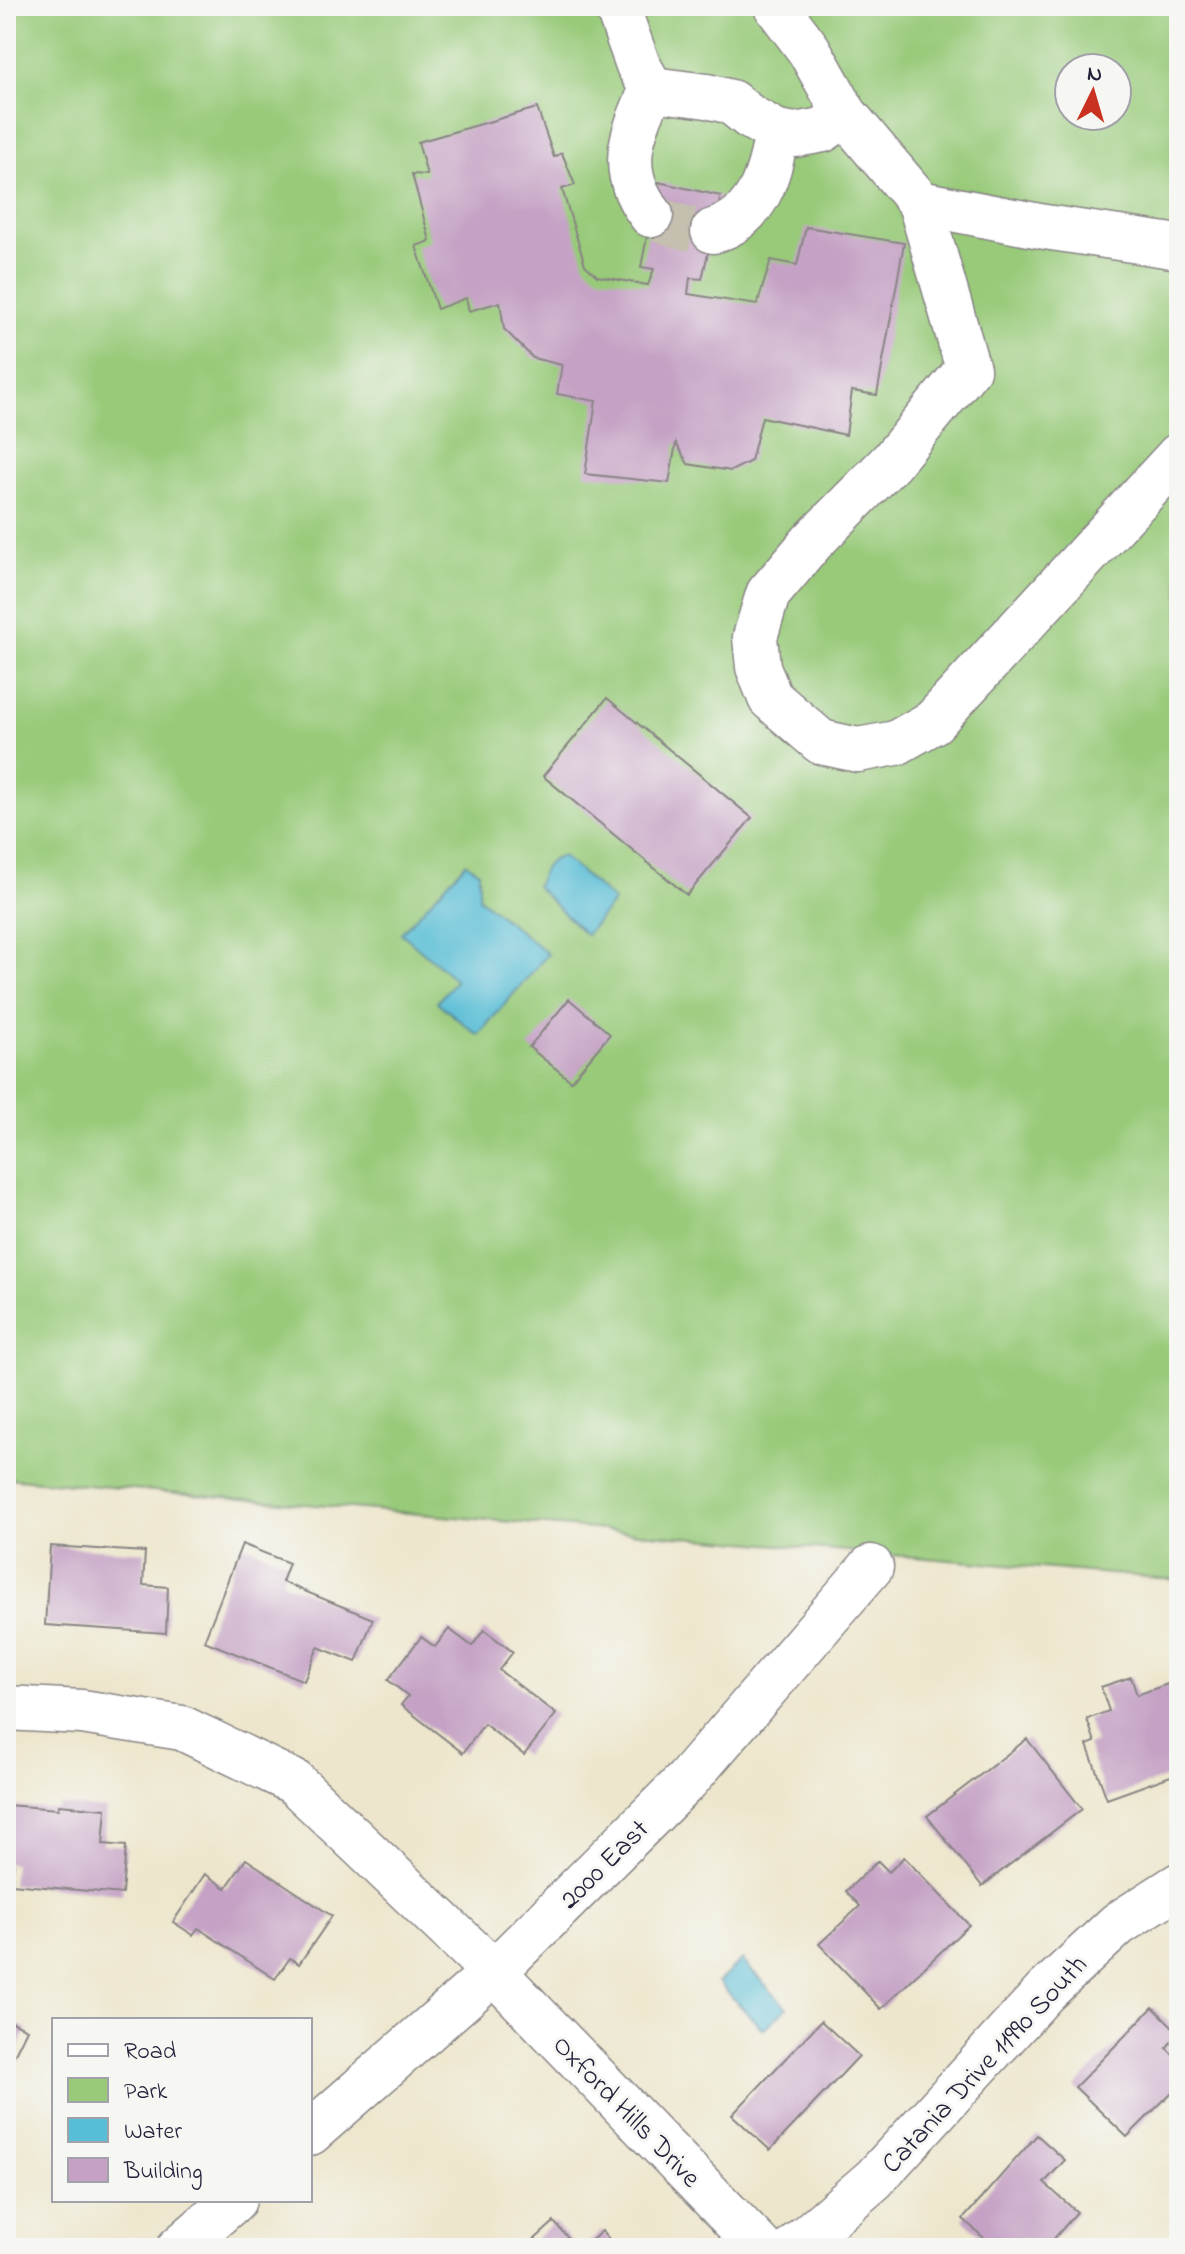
<svg xmlns="http://www.w3.org/2000/svg" width="1185" height="2254" font-family="'Indie Flower',sans-serif">
	<rect width="100%" height="100%" fill="#f6f6f2"/>
	<filter id="ink" filterUnits="userSpaceOnUse"><feTurbulence type="fractalNoise" baseFrequency=".0125" numOctaves="2"/><feDisplacementMap in="SourceGraphic" scale="16" xChannelSelector="R" yChannelSelector="G"/><feConvolveMatrix kernelMatrix="1 2 1 2 8 2 1 2 1" color-interpolation-filters="sRGB"/></filter>
	<filter id="wash" filterUnits="userSpaceOnUse"><feTurbulence type="fractalNoise" baseFrequency=".006" numOctaves="4" result="noise"/><feDisplacementMap in="SourceGraphic" scale="32" xChannelSelector="R" yChannelSelector="G"/><feGaussianBlur stdDeviation="1.8" result="paint"/><feColorMatrix in="noise" values="0 0 0 0 0 0 0 0 0 0 0 0 0 0 0 0 0 1.4 0 .05"/><feComposite in="paint" operator="in"/></filter>
	<g filter="url(#wash)">
		<rect width="100%" height="100%" fill="#ede6cc"/>
		<path fill="#98ca79" stroke="#5d765a" stroke-width="2" fill-rule="evenodd" d="M6,6H1179V1580L6,1478ZM1069,68H1117V116H1069Z"/>
		<g fill="#58bdd6" stroke="#3d7088" stroke-width="2">
			<path d="M562,856L614,901L586,935L536,886C544,870 543,863 562,856Z"/>
			<polygon points="466,863 479,872 479,898 548,954 478,1035 437,1002 456,980 401,933"/>
			<polygon points="742,1960 787,2008 763,2030 718,1982"/>
		</g>
		<g id="blocks">
			<g fill="#c5a2c5">
				<polygon points="537,108 554,157 562,153 575,185 562,189 585,265 597,276 648,285 654,269 641,267 658,182 721,196 702,279 690,278 688,294 757,305 771,260 797,265 806,227 904,243 877,395 852,391 846,435 762,417 751,461 731,471 688,464 676,443 669,483 585,474 596,401 557,394 562,365 533,358 504,329 500,302 469,311 466,298 437,309 416,246 430,241 412,174 427,175 418,142"/>
				<polygon points="607,698 752,818 687,895 543,776"/>
				<polygon points="569,999 610,1034 571,1081 529,1047"/>
				<polygon points="242,1544 289,1563 282,1582 373,1619 356,1662 318,1647 304,1681 204,1641"/>
				<polygon points="50,1546 145,1552 143,1585 168,1587 166,1633 45,1625"/>
				<polygon points="449,1629 472,1646 484,1630 513,1652 499,1670 556,1714 524,1755 484,1724 463,1753 401,1705 408,1696 388,1680 421,1637 435,1647"/>
				<polygon points="1131,1677 1137,1695 1179,1680 1179,1773 1107,1799 1087,1745 1095,1742 1087,1719 1109,1711 1101,1687"/>
				<polygon points="1027,1739 1082,1809 982,1886 927,1816"/>
				<polygon points="6,1805 58,1809 59,1805 106,1809 103,1844 126,1846 122,1894 12,1884 14,1864 6,1863"/>
				<polygon points="904,1857 969,1925 881,2009 819,1944 860,1906 846,1891 878,1861 889,1872"/>
				<polygon points="246,1859 332,1916 299,1964 290,1958 275,1979 198,1928 193,1935 173,1922 205,1874 226,1888"/>
				<polygon points="1153,2007 1179,2033 1166,2048 1179,2060 1179,2085 1127,2137 1075,2087"/>
				<polygon points="6,2019 27,2029 6,2072"/>
				<polygon points="821,2021 859,2056 770,2150 732,2115"/>
				<polygon points="1037,2135 1065,2160 1044,2183 1077,2212 1046,2248 995,2248 963,2219"/>
				<polygon points="554,2222 577,2248 525,2248"/>
				<polygon points="602,2231 617,2248 583,2248"/>
			</g>
		</g>
	</g>
	<g filter="url(#ink)">
		<use href="#blocks" fill-opacity="0" stroke="#888484" stroke-width="2"/>
		<g fill="none" stroke-linecap="round" stroke-linejoin="round">
			<path stroke="#c4bfaf" stroke-width="44" stroke-dasharray="44 22" stroke-linecap="butt" d="M651,215C671,226 690,230 713,231"/>
			<g stroke="#888484" stroke-width="47">
				<g id="minor">
					<polyline points="617,6 638,65 652,89 707,96 731,102 750,117 777,132 795,135 823,130 845,114"/>
					<polyline points="776,6 809,50 845,114 920,203 968,369 891,462 812,542 768,594 755,637 758,667 770,698 821,742 858,750 896,743 933,722 1179,455"/>
					<polyline points="920,203 1045,227 1179,247"/>
					<path d="M651,215C616,171 631,135 652,89"/>
					<path d="M713,231C759,218 770,173 777,132"/>
					<polyline points="6,1708 82,1712 182,1728 294,1782 494,1972 761,2248"/>
					<polyline points="310,2133 494,1972 687,1780 871,1567"/>
					<polyline points="179,2248 234,2200"/>
					<polyline points="794,2248 874,2179 1045,1992 1118,1924 1179,1885"/>
				</g>
			</g>
			<use href="#minor" stroke="#fff" stroke-width="44"/>
		</g>
	</g>
	<g text-anchor="middle" stroke-width="6" stroke-linejoin="round" paint-order="stroke">
		<g font-size="28" fill="#22223b" stroke="#f6f6f2">
			<text transform="translate(603 1863) rotate(-45)" y="10">2000 East</text>
			<text transform="translate(983 2063) rotate(-47)" y="10">Catania Drive 11990 South</text>
			<text transform="translate(628 2110) rotate(46)" y="10">Oxford Hills Drive</text>
		</g>
	</g>
	<rect width="1185" height="2254" fill="none" stroke="#f6f6f2" stroke-width="32"/>
	<rect x="52" y="2018" width="260" height="184" fill="#f6f6f2" stroke="#a1a1a9" stroke-width="2"/>
	<rect x="68" y="2044" width="40" height="12" fill="#ffffff" stroke="#a1a1a9" stroke-width="2"/>
	<text x="124" y="2058" font-size="24" fill="#22223b">Road</text>
	<rect x="68" y="2078" width="40" height="24" fill="#98ca79" stroke="#a1a1a9" stroke-width="2"/>
	<text x="124" y="2098" font-size="24" fill="#22223b">Park</text>
	<rect x="68" y="2118" width="40" height="24" fill="#58bdd6" stroke="#a1a1a9" stroke-width="2"/>
	<text x="124" y="2138" font-size="24" fill="#22223b">Water</text>
	<rect x="68" y="2158" width="40" height="24" fill="#c5a2c5" stroke="#a1a1a9" stroke-width="2"/>
	<text x="124" y="2178" font-size="24" fill="#22223b">Building</text>
	<g transform="translate(1093 92) rotate(5)"><circle r="38" fill="#f6f6f2" stroke="#a1a1a9" stroke-width="2"/>
	<path d="M0-6L14 30L0 20L-14 30Z" fill="#c8321e"/>
	<text y="-12" font-size="22" font-weight="bold" text-anchor="middle" fill="#22223b">N</text>
	</g>
</svg>
